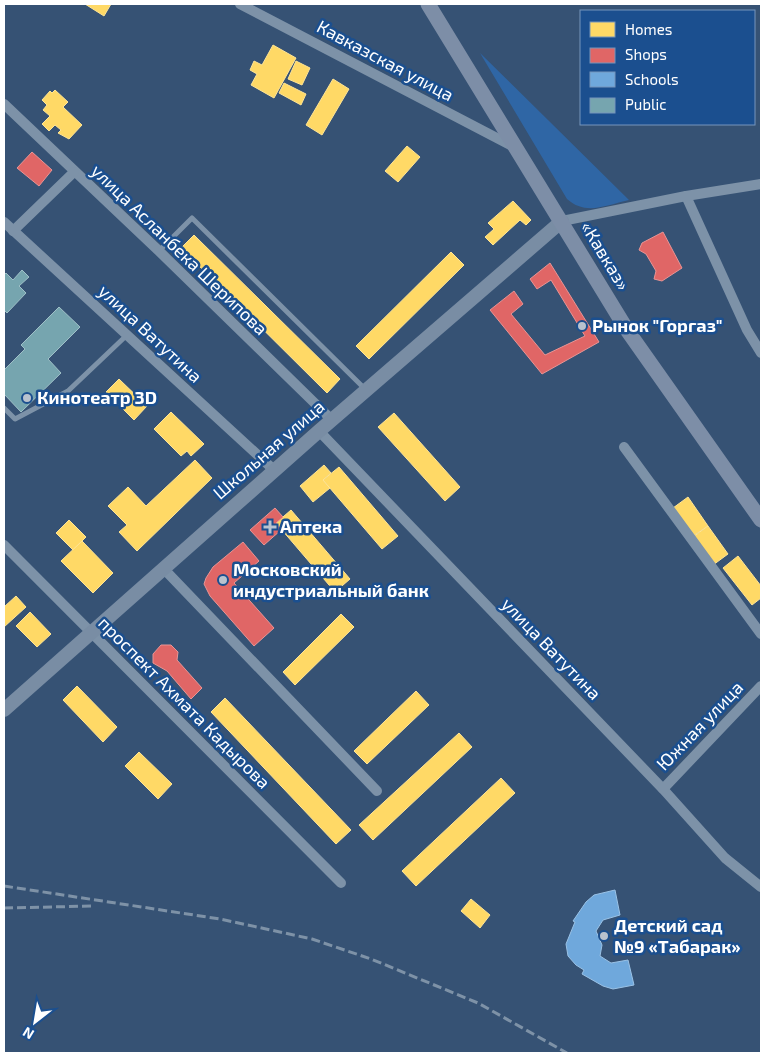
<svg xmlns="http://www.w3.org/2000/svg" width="765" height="1057" font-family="'Exo 2',sans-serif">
	<rect width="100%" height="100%" fill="#365274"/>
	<path fill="#2f66a5" d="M480,53L629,200C606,205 586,216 567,199Z"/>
	<g fill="#ffd966" stroke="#ffe494">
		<polygon points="85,4 111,4 104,16"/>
		<polygon points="273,45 296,58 274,98 251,85 257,74 250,70 254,61 262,65"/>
		<polygon points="296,61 310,68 302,85 288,79"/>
		<polygon points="333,79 349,89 322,135 306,125"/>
		<polygon points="284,83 306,94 301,105 279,93"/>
		<polygon points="55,90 68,102 63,107 82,125 69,139 58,133 61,130 55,125 49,131 42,124 50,116 43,110 47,105 42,100 50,91 52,93"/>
		<polygon points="407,146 420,157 398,182 385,171"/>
		<polygon points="513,201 531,220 526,225 520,220 493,245 485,237 494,229 488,223"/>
		<polygon points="194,235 340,379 327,393 181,248"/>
		<polygon points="451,252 464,265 369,359 356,346"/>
		<polygon points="119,379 147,406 134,420 106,392"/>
		<polygon points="171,412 204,444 191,456 187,451 181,456 154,429"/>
		<polygon points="394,413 460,487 445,501 378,427"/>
		<polygon points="195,460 212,478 137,551 119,532 127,525 108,506 128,487 146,506"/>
		<polygon points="324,465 331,473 323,480 330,488 313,502 300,486"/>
		<polygon points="339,467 398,536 382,549 323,480"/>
		<polygon points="688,497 708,526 693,536 673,508"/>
		<polygon points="291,510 350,579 335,592 276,523"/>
		<polygon points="69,520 86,537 73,550 56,533"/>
		<polygon points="708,526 728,554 713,565 693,537"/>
		<polygon points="82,541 113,573 93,593 61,561"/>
		<polygon points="738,556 761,586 761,598 752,605 723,568"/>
		<polygon points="16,596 26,607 4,627 4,607"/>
		<polygon points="30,612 51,634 37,647 16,626"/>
		<polygon points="341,614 354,627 295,685 283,672"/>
		<polygon points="77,686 117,727 103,742 63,700"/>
		<polygon points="416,691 429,705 367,764 354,751"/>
		<polygon points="225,698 351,830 336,844 211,712"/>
		<polygon points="459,733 472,747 373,840 359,825"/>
		<polygon points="139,752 172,784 158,799 125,766"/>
		<polygon points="501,778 515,793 416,886 402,871"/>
		<polygon points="471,899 490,915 480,928 461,911"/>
	</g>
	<g fill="#e06666" stroke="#e99494">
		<polygon points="32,152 52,170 39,186 17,168"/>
		<polygon points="663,232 682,268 662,281 654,279 656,271 646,254 639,250 642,243"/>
		<polygon points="550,263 599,342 542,374 490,310 514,291 523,304 511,314 545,355 585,336 551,280 537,289 530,279"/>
		<polygon points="275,508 283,517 276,523 281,530 264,545 250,530"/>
		<polygon points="243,542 259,561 234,583 274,628 254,646 210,596 204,584 206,578 213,567"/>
		<polygon points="161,645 171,645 178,652 177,660 202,688 191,699 167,671 153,663 153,654"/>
	</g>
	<polygon fill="#6fa8dc" stroke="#9ac2e6" points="615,890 620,915 603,920 596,931 602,945 600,956 611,963 628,960 634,985 613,989 603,986 582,974 584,970 576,965 568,956 566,944 575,922 573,921 586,902 594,895"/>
	<g fill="#76a5af" stroke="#9fc0c7">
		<polygon points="22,270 29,277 19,286 26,293 7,313 4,310 4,275 6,273 13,280"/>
		<polygon points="59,307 80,327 48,359 61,373 21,412 4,394 4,370 25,349 21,345"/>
	</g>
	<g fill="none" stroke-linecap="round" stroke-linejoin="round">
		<g stroke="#7d92a8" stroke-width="5">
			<polyline points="159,251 192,218 366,390"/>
			<polyline points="4,408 15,419 68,391 127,335"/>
		</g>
		<g stroke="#7d92a8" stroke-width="10">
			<polyline points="240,4 514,147"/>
			<polyline points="4,104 159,251 332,420"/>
			<polyline points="686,196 747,330 761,353"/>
			<polyline points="562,221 686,196 761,184"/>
			<polyline points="4,222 274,470"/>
			<polyline points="13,231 74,172"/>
			<polyline points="319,431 663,789 725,858 761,887"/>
			<polyline points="624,447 761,634"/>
			<polyline points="4,545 341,883"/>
			<polyline points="163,568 377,791"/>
			<polyline points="663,789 761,686"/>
		</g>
		<polyline stroke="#798da4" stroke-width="14" points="4,710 319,431 562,221"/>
		<polyline stroke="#7d8ea7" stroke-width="15" points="428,4 627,330 761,520"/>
		<g stroke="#7e92a7" stroke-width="3" stroke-dasharray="9 4" stroke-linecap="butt">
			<polyline points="4,886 220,919 312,939 371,959 478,1003 567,1053"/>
			<polyline points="4,908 95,906"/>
		</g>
	</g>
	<g fill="#b9c2ce" stroke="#1b4f8f" stroke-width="2">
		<circle cx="582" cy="326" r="5"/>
		<circle cx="27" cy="398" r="5"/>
		<path d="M267.5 519.5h5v5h5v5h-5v5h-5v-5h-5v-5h5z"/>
		<circle cx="223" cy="580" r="5"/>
		<circle cx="604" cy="936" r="5"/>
	</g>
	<g text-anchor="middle" stroke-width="5" stroke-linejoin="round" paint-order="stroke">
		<g font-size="18" fill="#fff" stroke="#1b4f8f">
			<text transform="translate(385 61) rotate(28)" y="6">Кавказская улица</text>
			<text transform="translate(179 250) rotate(44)" y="6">улица Асланбека Шерипова</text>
			<text transform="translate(605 256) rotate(59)" y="6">«Кавказ»</text>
			<text transform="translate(150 334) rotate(43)" y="6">улица Ватутина</text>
			<text transform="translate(269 450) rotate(-41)" y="6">Школьная улица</text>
			<text transform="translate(551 649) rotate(46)" y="6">улица Ватутина</text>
			<text transform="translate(184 703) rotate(45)" y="6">проспект Ахмата Кадырова</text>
			<text transform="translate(700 726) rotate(-46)" y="6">Южная улица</text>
		</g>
		<g font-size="18" font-weight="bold" fill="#fff" stroke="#1b4f8f" text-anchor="start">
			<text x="592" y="332">Рынок "Горгаз"</text>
			<text x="37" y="404">Кинотеатр 3D</text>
			<text x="280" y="533">Аптека</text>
			<text x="233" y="576">Московский<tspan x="233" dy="21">индустриальный банк</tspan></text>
			<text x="614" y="932">Детский сад<tspan x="614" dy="21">№9 «Табарак»</tspan></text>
		</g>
	</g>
	<rect width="765" height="1057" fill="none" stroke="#ffffff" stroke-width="10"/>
	<rect x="580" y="10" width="175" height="115" fill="#1b4f8f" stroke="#7695bc"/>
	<rect x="590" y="22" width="25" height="15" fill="#ffd966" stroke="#7695bc"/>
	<text x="625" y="35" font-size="15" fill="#ffffff">Homes</text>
	<rect x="590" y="48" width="25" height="15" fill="#e06666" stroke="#7695bc"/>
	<text x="625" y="60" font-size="15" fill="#ffffff">Shops</text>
	<rect x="590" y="72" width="25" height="15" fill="#6fa8dc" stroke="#7695bc"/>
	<text x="625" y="85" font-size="15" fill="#ffffff">Schools</text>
	<rect x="590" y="98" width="25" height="15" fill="#76a5af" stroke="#7695bc"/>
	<text x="625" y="110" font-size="15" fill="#ffffff">Public</text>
	<g transform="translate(35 1022) rotate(211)" stroke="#1b4f8f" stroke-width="4" paint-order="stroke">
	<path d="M0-4L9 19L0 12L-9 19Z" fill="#ffffff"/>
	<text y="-8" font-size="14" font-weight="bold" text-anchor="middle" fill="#ffffff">N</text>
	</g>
</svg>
